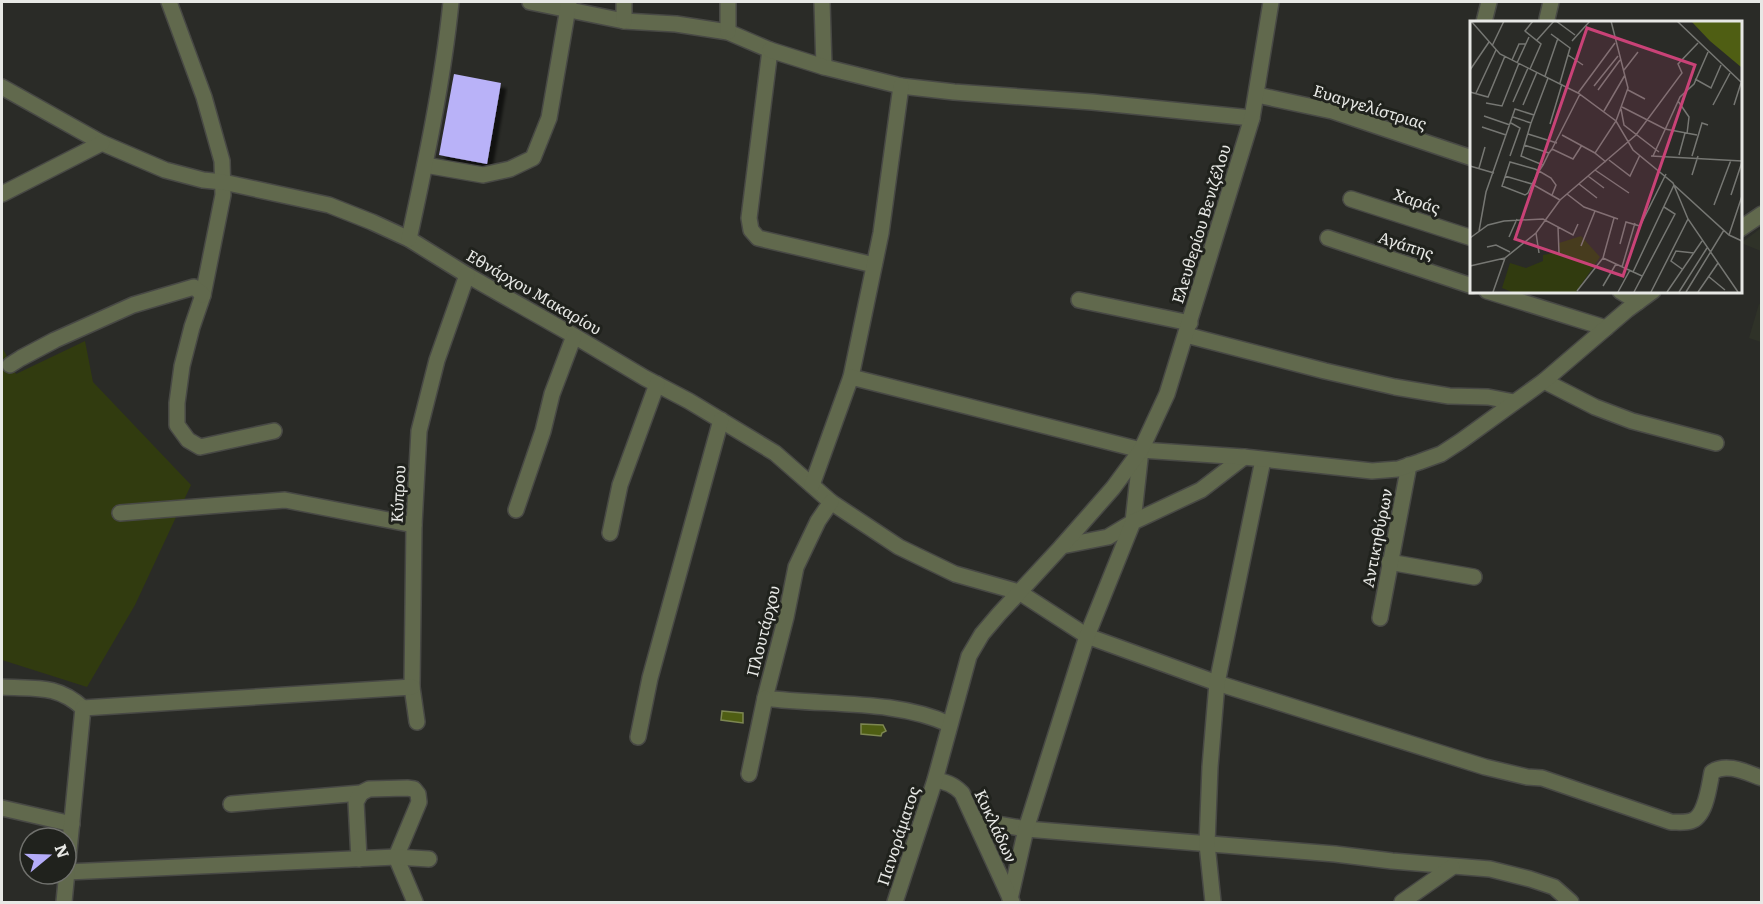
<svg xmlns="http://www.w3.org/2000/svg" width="1763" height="904" font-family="Literata,serif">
	<defs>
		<filter id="shadow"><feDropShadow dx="5.5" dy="5.5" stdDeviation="1.5" flood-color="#0009"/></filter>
	</defs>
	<rect width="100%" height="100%" fill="#2a2b27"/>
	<g fill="#2f3228">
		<polygon points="1761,228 1761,251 1741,243"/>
		<polygon points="1759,304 1761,305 1761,342 1749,338"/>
	</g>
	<polygon fill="#313b0f" points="85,341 93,382 191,485 135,605 87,687 2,660 2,347 16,374"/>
	<g fill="#4f5e13" stroke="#7d8752" stroke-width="1.5">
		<polygon points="722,711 743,713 743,723 721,720"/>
		<polygon points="861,724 883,725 886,731 882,733 881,736 861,734"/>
	</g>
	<polygon fill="#b9b2f8" filter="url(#shadow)" points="454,74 501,83 487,164 439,155"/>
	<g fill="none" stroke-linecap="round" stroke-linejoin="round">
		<g stroke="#484945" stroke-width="18">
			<g id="minor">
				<polyline points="169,2 204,97 222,161 223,195 203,295 192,327 182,366 177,403 177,425 188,440 200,447 274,431"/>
				<polyline points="530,2 624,21 676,24 728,32 770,50 749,218 751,230 758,238 874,265"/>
				<polyline points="822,2 824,67"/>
				<polyline points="1547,19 1551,2"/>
				<polyline points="624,21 624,2"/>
				<polyline points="1484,22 1489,2"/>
				<polyline points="728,32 728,2"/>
				<polyline points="770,50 824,67 901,86 954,92 1092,102 1252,118"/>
				<path d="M2,87L102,143L165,170L203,180L223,182L329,205L372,222L409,239L467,275L571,334L645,378L689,401L775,453L831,502L899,547L955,574L1019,592L1087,636L1217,683L1485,767L1527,777L1542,778L1671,822C1678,822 1685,823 1691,821C1706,817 1709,786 1712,772C1727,762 1747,773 1762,778"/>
				<polyline points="1257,95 1332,111 1472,158"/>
				<polyline points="425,165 483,175 510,169 533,158 549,118 569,2"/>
				<polyline points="2,194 102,143"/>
				<polyline points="1351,199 1472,238"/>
				<polyline points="1328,238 1472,286"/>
				<path d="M409,239C426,161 443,81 451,2"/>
				<polyline points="1487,291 1606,328"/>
				<polyline points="1620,291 1638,302"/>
				<polyline points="1079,300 1190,323"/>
				<polyline points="1186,335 1325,371 1395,387 1449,396 1488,397 1514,402"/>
				<polyline points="10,365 21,358 55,340 133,305 194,287 203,295"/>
				<polyline points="851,377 881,233 901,86"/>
				<polyline points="1544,381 1595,407 1632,421 1716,443"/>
				<polyline points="812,485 851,377 1141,450 1133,522 1108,537 1062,546"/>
				<path d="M831,502L818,521L796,567L786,617L765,698C824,706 894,699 949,724"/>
				<polyline points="516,510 543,431 552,394 574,336"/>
				<polyline points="120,513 285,500 414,525"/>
				<polyline points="610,533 620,485 657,384"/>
				<polyline points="1389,562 1474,577"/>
				<polyline points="1380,618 1409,465"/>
				<path d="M2,687C35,689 57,684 83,708"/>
				<polyline points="417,722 412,687 414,525 419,431 437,360 467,275"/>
				<polyline points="638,737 650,678 721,420"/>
				<polyline points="749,774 765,698"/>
				<polyline points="231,804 361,793 369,789 407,788 414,789 418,794 419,802 396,857 415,902"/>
				<polyline points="2,808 72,824"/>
				<polyline points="975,820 1026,829 1335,854 1392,861 1490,869 1530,879 1554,887 1571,902"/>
				<polyline points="359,859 356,802 361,793"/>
				<polyline points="67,872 396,857 429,859"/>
				<polyline points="1010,899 1026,829 1087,636 1133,522 1201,490 1244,457"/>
				<polyline points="64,902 83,708 412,687"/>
				<polyline points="1213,902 1207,844 1210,767 1217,683 1263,460"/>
				<polyline points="1402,902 1452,867"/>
			</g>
		</g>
		<g stroke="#484945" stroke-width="18">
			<g id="tertiary">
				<polyline points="1740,229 1762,214"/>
				<polyline points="1141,450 1244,457 1372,471 1398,469 1419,462 1441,454 1461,441 1544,381 1627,310 1653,291"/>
				<path d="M935,780C946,782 953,784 962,793L1012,902"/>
				<polyline points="895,902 935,780 969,656 982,634 999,614 1062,546 1113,488 1141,450 1167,394 1252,118 1271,2"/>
			</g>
		</g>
		<use href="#minor" stroke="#61694d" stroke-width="15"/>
		<use href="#tertiary" stroke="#61694d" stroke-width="15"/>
	</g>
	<g text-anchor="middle" stroke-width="6" stroke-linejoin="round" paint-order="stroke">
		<g font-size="16" fill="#e7e8e5" stroke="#20221d">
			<text transform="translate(1370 107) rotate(17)" y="6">Ευαγγελίστριας</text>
			<text transform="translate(1417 201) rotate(18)" y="6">Χαράς</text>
			<text transform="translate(1201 224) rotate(-73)" y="6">Ελευθερίου Βενιζέλου</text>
			<text transform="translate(1406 245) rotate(18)" y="6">Αγάπης</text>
			<text transform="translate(534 292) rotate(30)" y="6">Εθνάρχου Μακαρίου</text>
			<text transform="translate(398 494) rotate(-87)" y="6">Κύπρου</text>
			<text transform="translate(1377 538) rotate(-79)" y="6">Αντικηθύρων</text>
			<text transform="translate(763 631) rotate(-76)" y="6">Πλουτάρχου</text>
			<text transform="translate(996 826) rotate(65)" y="6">Κυκλάδων</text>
			<text transform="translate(898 836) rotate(-72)" y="6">Πανοράματος</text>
		</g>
	</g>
	<g transform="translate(1470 21)">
		<rect width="272" height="272" fill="#2a2b27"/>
		<path d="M111,215L130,236L106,271H42L32,267L40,242L56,247L73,240V234L90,231L89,222Z" fill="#313b0f"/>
		<path d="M221,0H271V46L240,20Z" fill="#4f5e13"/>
		<path fill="none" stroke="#767773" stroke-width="1.5" d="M1,0L30,33L108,72L146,100L163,129L203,162L218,198L268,271M86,0L105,14M207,0L272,62M81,13L100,27L90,62M67,19L84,0M102,20L120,0M22,25L34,0M98,34L113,44M42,39L49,23H56M47,42L59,16M60,48L71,23L55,10L63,0M0,49L19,21M154,49L168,31M75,55L88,17M225,58L241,67L251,44M124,65L148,35M128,69L150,39M158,69L175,78M0,71L18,76L35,35M6,72L26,29M108,72L145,22M208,80L219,96L217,113M43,81L58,47M16,82L32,85L49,42M53,84L67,51M243,84L260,52M264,84L271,62M152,86L195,108L227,114M151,88L154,104L189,131M134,90L155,54M14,95L40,104M43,96L61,102L78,57M61,102L51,135L73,144M80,103L92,63M12,106L36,114M58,113L87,122M92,114L125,132M54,124L79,132M82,128L110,73M209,134L215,112M40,135L50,107L41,102M181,135L272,140M183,135L210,76L224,63L238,31M222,135L232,102L238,104M139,139L160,155L170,134M136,141L125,132L146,100L158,67L141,0M0,145L24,152M9,147L15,126M125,149L159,172M222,154L228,135M35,155L62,163L90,179M118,155L134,167M109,163L127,177M97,173L114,186L148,198M82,174L86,164L81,157L69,150L65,148L40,141L32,165L55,174L58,172L62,163L69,150L73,144L79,132L82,128L103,138L112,124M261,174L272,141M244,184L261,139M144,197L133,237L172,255M88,206L89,232M9,210L16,171L45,88L64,94M66,212L69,232M259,214L272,175M39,216L47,198M0,217L18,204L34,200L73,198L103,214L108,203M150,223L156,201L170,205L196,153M111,225L125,190M17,226L26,224L40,231M0,245L35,237M152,246L165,202M212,248L201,240L206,230L224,232M163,251L204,164L259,214L272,220M238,255L255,269M133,265L146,243M107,270L133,237M23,271L35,237L66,212L90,179L166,114L212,52L208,43L228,22M148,271L160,249M164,271L205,193L194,186M181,271L218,198M197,271L232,220M209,271L237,227M216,271L254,209M228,271L248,242"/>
		<path fill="#c94277" fill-opacity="0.15" stroke="#c94277" stroke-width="3" d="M117,7L225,44L153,255L45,218Z"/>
		<rect width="272" height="272" fill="none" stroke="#e7e8e5" stroke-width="3"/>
	</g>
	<rect width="1763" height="904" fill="none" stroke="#e7e8e5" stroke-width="6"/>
	<g transform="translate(48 856) rotate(71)"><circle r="28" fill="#20221d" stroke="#70716d" stroke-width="1.5"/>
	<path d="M0-4.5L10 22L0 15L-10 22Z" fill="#b4acf9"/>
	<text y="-9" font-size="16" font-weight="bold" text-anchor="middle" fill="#e7e8e5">N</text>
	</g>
</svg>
